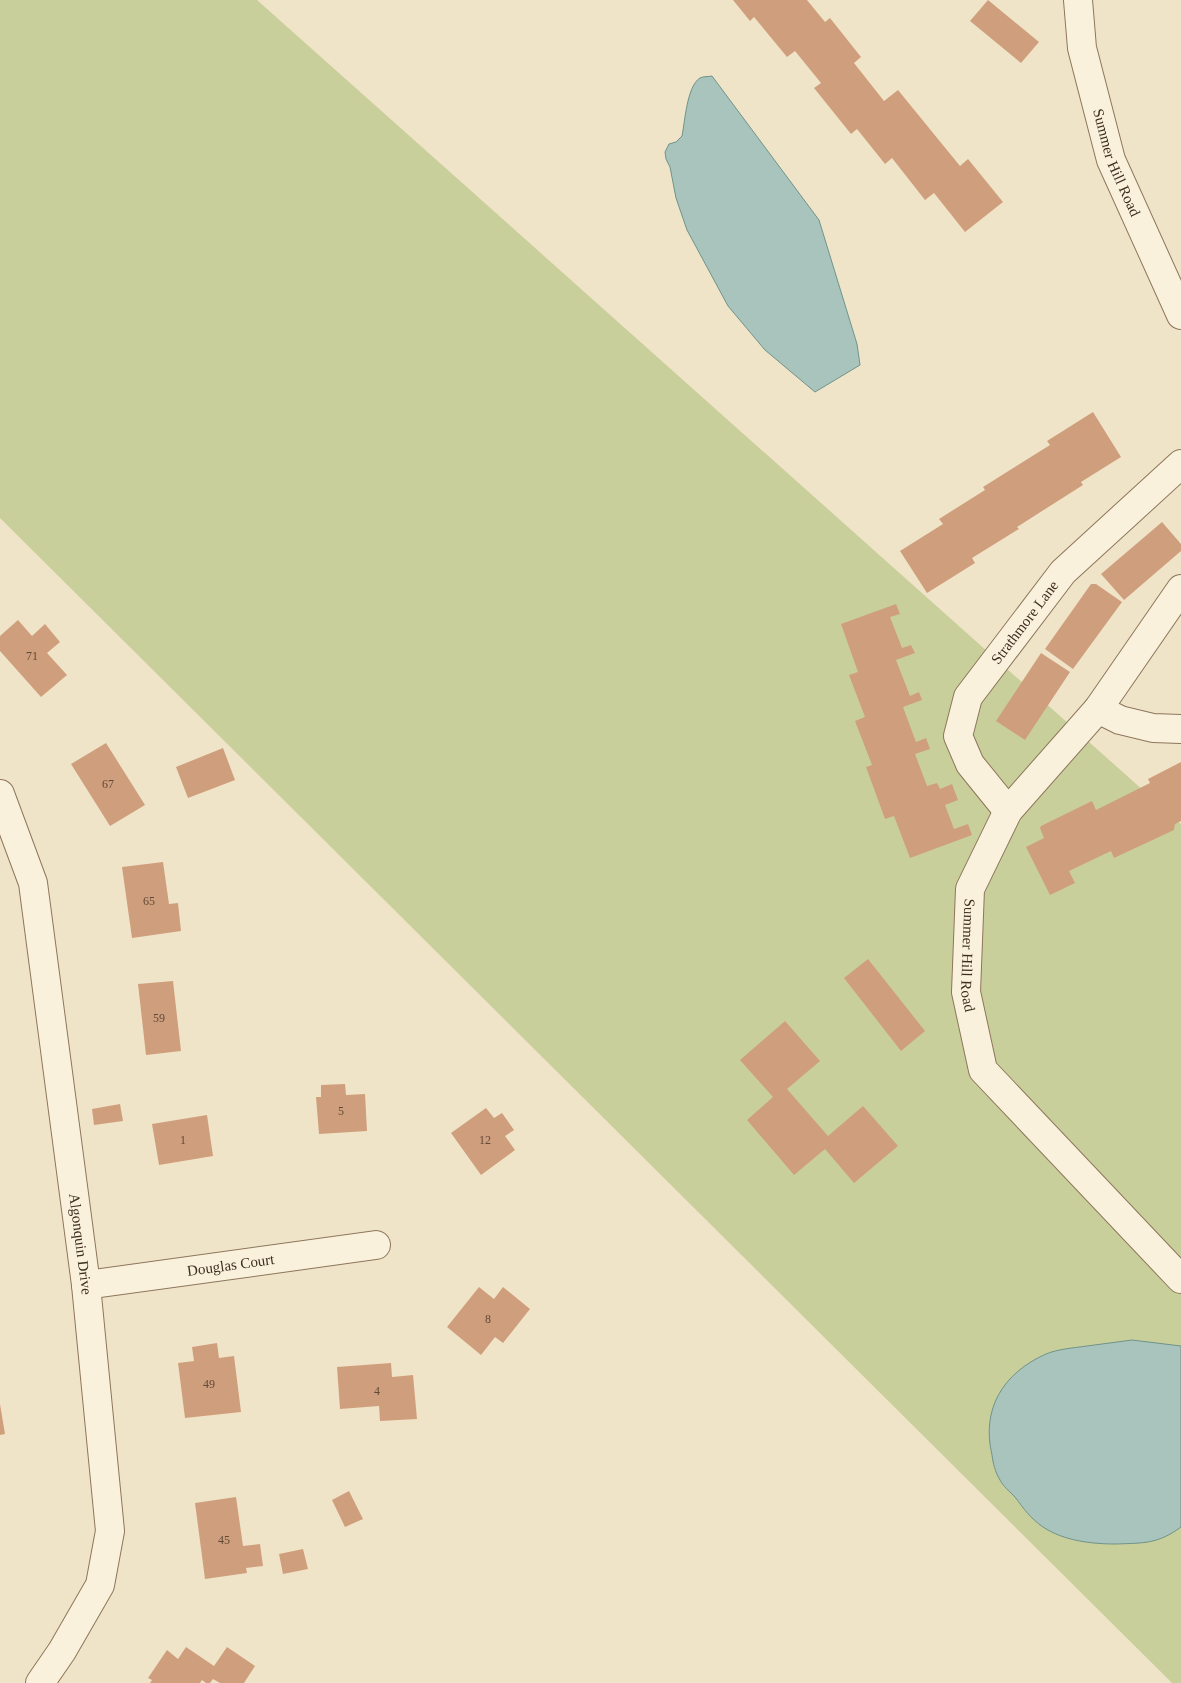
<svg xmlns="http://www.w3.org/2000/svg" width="1181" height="1683" font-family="'Times New Roman',serif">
	<rect width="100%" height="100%" fill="#f0e4c8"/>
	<polygon fill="#c9cf9b" points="0,0 257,0 1181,824 1181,1683 1172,1683 0,518"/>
	<g fill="#a9c4bc" stroke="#6f938a">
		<path d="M712,76L819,220L857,344L860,365L815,392L765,350L728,306L687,230L676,198L670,167L666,159L665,152L669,144L676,142L682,136C685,121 687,86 700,78C704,76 708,77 712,76Z"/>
		<path d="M1132,1340L1181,1346V1527C1158,1544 1144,1543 1116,1544C1092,1544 1064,1541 1043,1527C1030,1518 1024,1509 1015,1497C1010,1492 1003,1486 1000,1480C995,1472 993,1463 992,1455C981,1409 1003,1373 1046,1354C1058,1349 1073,1348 1087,1346C1102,1344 1117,1342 1132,1340Z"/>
	</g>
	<g fill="#cf9f7d">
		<polygon points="733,0 807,0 825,22 830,18 861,57 854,63 884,101 898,90 960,166 968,159 1003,202 965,232 934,193 925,200 892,158 885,164 857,129 851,134 814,88 821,83 795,51 787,57 754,17 750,21"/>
		<polygon points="988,0 1039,42 1021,63 970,21"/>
		<polygon points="1093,412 1121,457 1081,482 1083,485 1017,527 1019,529 972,558 975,563 927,593 900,551 943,524 939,519 985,490 983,487 1050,445 1047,441"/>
		<polygon points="1162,522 1181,544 1181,551 1124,600 1101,574"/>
		<polygon points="1091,584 1096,584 1122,602 1073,669 1045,649"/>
		<polygon points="896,604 900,614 890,617 902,648 911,645 915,653 896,660 910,696 919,692 922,700 903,707 916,742 926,738 930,749 915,754 927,786 937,783 940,789 952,784 958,800 945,805 954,829 968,824 972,835 910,858 894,816 885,819 866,767 872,765 855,721 865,717 849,675 858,672 841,624"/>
		<polygon points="18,620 32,636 45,624 60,642 47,653 67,675 41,697 0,651 0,636"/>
		<polygon points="1041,653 1070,672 1025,740 996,721"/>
		<polygon points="106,743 145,805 110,826 71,764"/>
		<polygon points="223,748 235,780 188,798 176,767"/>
		<polygon points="1181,762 1181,821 1175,824 1174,830 1114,858 1111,851 1069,871 1075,883 1050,895 1026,847 1044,838 1040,828 1041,826 1092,801 1096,810 1150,783 1148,779"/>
		<polygon points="163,862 169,904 178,903 181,931 132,938 122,867"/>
		<polygon points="868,959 925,1031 901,1051 844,978"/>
		<polygon points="173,981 181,1051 146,1055 138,984"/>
		<polygon points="785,1021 820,1061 787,1089 828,1136 863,1106 898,1146 854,1183 825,1149 794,1175 747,1120 773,1097 740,1060"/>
		<polygon points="345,1084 346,1095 365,1094 367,1131 319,1134 316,1097 321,1097 321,1085"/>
		<polygon points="120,1104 123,1121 94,1125 92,1109"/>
		<polygon points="486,1108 494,1118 502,1113 514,1130 505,1136 515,1150 481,1175 451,1133"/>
		<polygon points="207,1115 213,1156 159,1165 152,1124"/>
		<polygon points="479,1287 494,1299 503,1287 530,1309 503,1343 495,1337 481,1355 447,1327"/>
		<polygon points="217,1343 219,1358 234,1356 241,1412 185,1418 178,1363 194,1361 192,1347"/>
		<polygon points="391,1363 392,1377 413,1375 417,1419 380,1421 379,1406 340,1409 337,1367"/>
		<polygon points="0,1404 5,1434 0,1435"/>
		<polygon points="349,1491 363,1519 345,1527 332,1500"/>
		<polygon points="236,1497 243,1546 260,1544 263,1566 246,1568 247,1573 205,1579 195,1503"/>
		<polygon points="303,1549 308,1569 283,1574 279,1554"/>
		<polygon points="186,1647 214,1666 227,1647 255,1666 244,1683 220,1683 213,1679 210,1683 206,1683 202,1680 200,1683 150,1683 152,1680 148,1678 167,1650 178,1659"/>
	</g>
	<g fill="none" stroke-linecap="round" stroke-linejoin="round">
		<g stroke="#8d765c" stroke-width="30">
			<g id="street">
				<path id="s1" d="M1078,0L1082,48L1111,160L1181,315"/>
				<path id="s2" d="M1181,589L1098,709L1008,811L970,889L966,992L983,1070L1181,1279"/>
				<polyline points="1098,709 1120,720 1153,728 1181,729"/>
				<path id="s3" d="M0,794L33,883L86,1285L110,1531L100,1585L62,1651L40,1683"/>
				<path id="s4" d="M1008,811L970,764L958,736L968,697L1063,572L1181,464"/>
				<path id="s5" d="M86,1285L376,1245"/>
			</g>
		</g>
		<use href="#street" stroke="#faf1dc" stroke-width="28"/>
	</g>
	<g text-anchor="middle" stroke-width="4.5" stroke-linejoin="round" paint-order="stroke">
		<g font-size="12" fill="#624a37">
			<text x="32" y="660">71</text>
			<text x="108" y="788">67</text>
			<text x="149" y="905">65</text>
			<text x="159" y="1022">59</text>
			<text x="341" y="1115">5</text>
			<text x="183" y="1144">1</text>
			<text x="485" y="1144">12</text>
			<text x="488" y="1323">8</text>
			<text x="209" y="1388">49</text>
			<text x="377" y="1395">4</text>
			<text x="224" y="1544">45</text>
		</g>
		<g font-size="15" fill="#3d2e20" stroke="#f7eed8">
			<text dy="5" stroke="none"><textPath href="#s1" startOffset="168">Summer Hill Road</textPath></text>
			<text dy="5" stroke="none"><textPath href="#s4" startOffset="225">Strathmore Lane</textPath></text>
			<text dy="5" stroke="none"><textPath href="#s2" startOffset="435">Summer Hill Road</textPath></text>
			<text dy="5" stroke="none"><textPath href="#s3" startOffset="459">Algonquin Drive</textPath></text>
			<text dy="5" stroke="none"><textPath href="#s5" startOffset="146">Douglas Court</textPath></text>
		</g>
	</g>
</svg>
